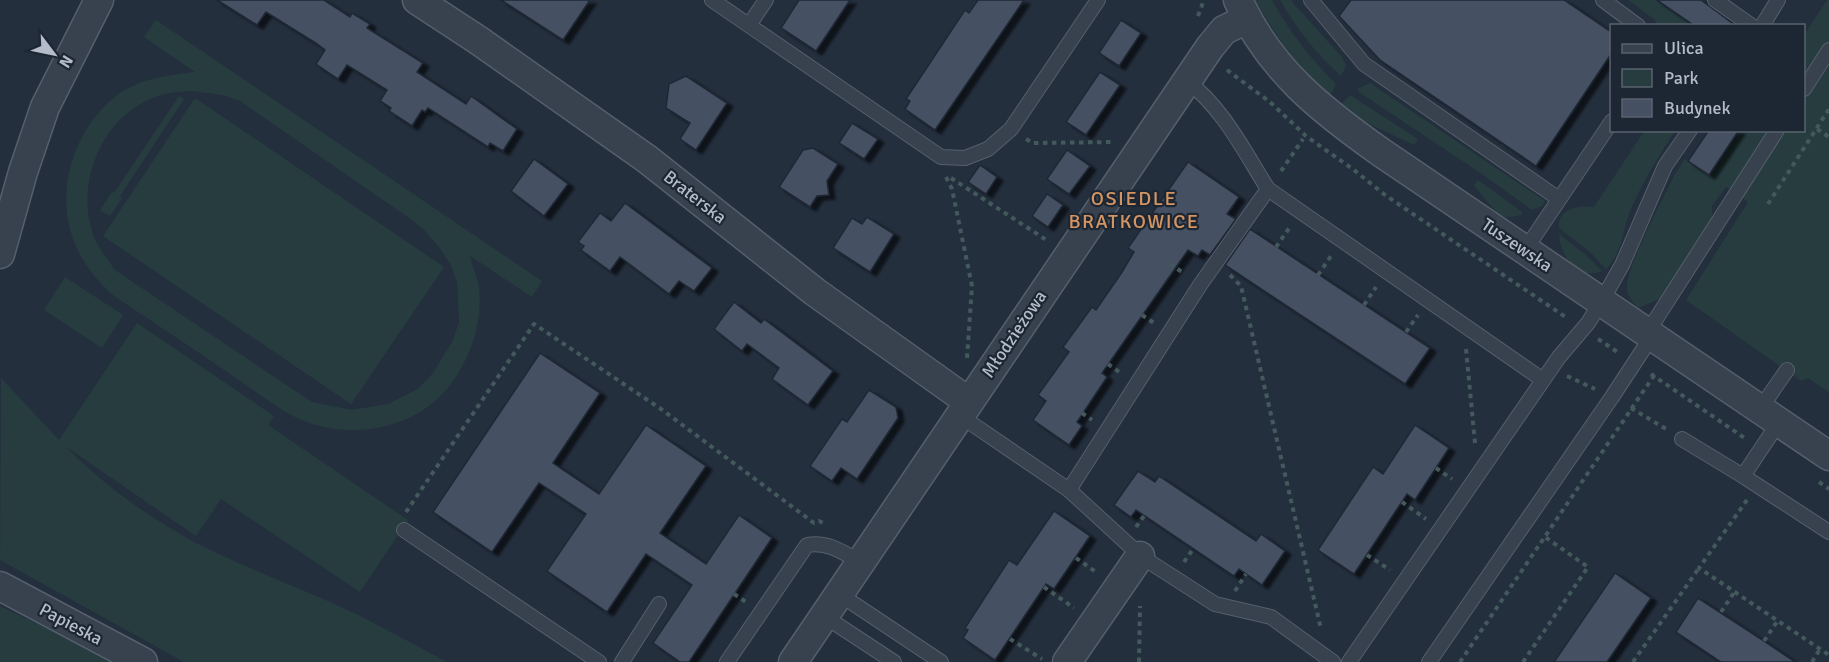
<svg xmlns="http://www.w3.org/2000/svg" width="1829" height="662" font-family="Signika,sans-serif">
	<defs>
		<filter id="shadow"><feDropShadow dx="6" dy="4" stdDeviation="1.5" flood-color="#0009"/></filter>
	</defs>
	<rect width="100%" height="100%" fill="#242f3e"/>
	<g fill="#263c3f" fill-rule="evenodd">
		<path d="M1255,0H1272C1291,34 1309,56 1336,84L1330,96C1297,71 1276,35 1255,0Z"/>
		<path d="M1280,0H1292L1293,3L1342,57L1346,66L1341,76C1316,54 1297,29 1280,0Z"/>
		<polygon points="1628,0 1655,0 1692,25 1658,25 1654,19"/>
		<path d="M1827,0H1829V392L1808,378L1801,381L1686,300L1748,202L1726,187L1712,206V219L1660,299L1638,308C1633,303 1627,296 1627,288C1625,269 1665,195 1675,174L1685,159L1710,176L1740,131L1804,130V35Z"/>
		<path d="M156,20L542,281L532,297L470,256C472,266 477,277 479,287C483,323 470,361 447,389C414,428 357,439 309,423C284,414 261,395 239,380C198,352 156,324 114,296C96,280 80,260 72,236C55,185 77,124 120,93C142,78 170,75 195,72L144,37ZM191,91L223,95L240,101L412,220L424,230L439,247L451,265L457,282L459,322L453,340L433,373L418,389L388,404L351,410L312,402L115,270C108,260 100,250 95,239C75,192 96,128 142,103C157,94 174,92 191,91Z"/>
		<polygon points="1370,83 1545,201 1542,206 1532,210 1482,174 1359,92 1357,89"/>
		<polygon points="1350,95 1418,139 1414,145 1350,115 1343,109 1341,104"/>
		<polygon points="179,96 184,99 120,196 122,198 110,216 100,210 112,192 114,193"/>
		<polygon points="195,98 444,267 351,404 103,236"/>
		<path d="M1645,130L1675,131C1659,156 1643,181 1631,209C1622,230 1623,252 1606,269L1590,252L1559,228C1557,208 1579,205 1594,207Z"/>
		<polygon points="1478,180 1522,212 1521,215 1510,217 1499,216 1474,185"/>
		<path d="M1559,234L1586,255L1602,271C1578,282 1559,254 1559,234Z"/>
		<polygon points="65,277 123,315 102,348 44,310"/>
		<path d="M137,323L274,416L268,425L408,520L360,592L221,499L196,536L65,446C104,485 148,517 196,543C249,570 305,589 358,615C388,630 417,646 447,662H184L0,560L1,378L59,440Z"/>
		<polygon points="0,606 113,659 112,662 0,662"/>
	</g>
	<g fill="#455162" stroke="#1f2835" stroke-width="1.5" filter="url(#shadow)">
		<polygon points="217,0 324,0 350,17 352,13 370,24 367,28 423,63 417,72 466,104 471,96 517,129 503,151 490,143 488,147 428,108 425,112 422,110 412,126 389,111 391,108 380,101 387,90 347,65 338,79 316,64 325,50 316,43 266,12 257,25"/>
		<polygon points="501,0 590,0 563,40"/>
		<polygon points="799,0 850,0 816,51 781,28"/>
		<polygon points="978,0 1024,0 935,130 905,109 910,101 906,99 965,10 969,13"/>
		<polygon points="1351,0 1564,0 1611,32 1611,54 1536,166 1380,60 1339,16"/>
		<polygon points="1657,0 1701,0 1736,26 1695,26"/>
		<polygon points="1121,20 1141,33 1119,66 1099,53"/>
		<polygon points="1100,72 1120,85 1086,135 1066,122"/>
		<polygon points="686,76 727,103 696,150 680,139 690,123 666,108 669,84"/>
		<polygon points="852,123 878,139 864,159 839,143"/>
		<polygon points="1709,130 1739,130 1709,175 1688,161"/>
		<polygon points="813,148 838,164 827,181 829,195 817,196 810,207 779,187 803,150"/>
		<polygon points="1067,150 1090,166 1069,194 1047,179"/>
		<polygon points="534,159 568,184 544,216 511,191"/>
		<polygon points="1188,162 1239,197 1227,214 1236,219 1210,255 1202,250 1198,256 1188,250 1102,373 1107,377 1077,422 1082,426 1069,445 1033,420 1046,401 1038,395 1069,352 1063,347 1092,307 1096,310 1122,272 1134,252 1128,248"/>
		<polygon points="980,165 997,177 986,194 968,182"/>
		<polygon points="1047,194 1063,205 1048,227 1032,216"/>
		<polygon points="625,203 712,268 694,291 679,281 669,294 620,257 610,271 581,250 584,246 578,242 600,213 611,221"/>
		<polygon points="867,217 894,234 870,272 833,248 852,218 862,224"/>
		<polygon points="1250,229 1430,348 1405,384 1225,265"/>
		<polygon points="734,302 761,323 764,319 833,371 808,405 772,379 779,368 747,344 742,351 714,329"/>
		<polygon points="540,353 600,393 553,463 599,494 646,425 706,466 660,533 706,564 739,515 772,538 689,662 680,662 653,643 692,585 646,554 607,612 547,571 586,514 539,483 492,552 433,512"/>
		<polygon points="869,390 896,407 898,418 857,479 841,468 832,481 810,466 842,419 847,422"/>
		<polygon points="1415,425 1449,448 1415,500 1407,494 1354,574 1318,550 1373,467 1383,474"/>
		<polygon points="1138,471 1155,482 1159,476 1256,541 1261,534 1285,551 1262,585 1239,569 1234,576 1136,510 1131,517 1114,505"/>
		<polygon points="1054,511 1090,536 1054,589 1046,584 995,660 963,638 968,630 965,628 1009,560 1017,565"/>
		<polygon points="1615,573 1651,598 1607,662 1554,662"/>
		<polygon points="1698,598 1764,641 1795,662 1721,662 1676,632"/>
	</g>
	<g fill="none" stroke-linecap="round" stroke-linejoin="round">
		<g stroke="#565f6c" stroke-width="16">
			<g id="service">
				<polyline points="712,0 941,157 965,158 988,149 1011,129 1098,0"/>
				<polyline points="1311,0 1364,64 1559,199"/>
				<polyline points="1603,0 1638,26"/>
				<polyline points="1715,0 1752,26"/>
				<polyline points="749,25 766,0"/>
				<polyline points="1762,26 1778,0"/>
				<polyline points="1804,89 1829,50"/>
				<polyline points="1268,189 1543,380"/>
				<polyline points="1525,250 1612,121"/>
				<polyline points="1647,333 1777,130"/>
				<polyline points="1760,409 1787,370"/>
				<path d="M959,415L1069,490L1200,285L1268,189C1244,151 1223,108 1186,80"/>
				<polyline points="1779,422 1743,476 1829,532"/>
				<polyline points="1682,439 1743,476"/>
				<polyline points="1069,490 1142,557 1215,604 1271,617 1333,662"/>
				<polyline points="404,530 599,662"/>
				<polyline points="839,594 941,662"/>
				<polyline points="824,616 894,662"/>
				<polyline points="622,662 659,604"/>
				<path d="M727,662L807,545C827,541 843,552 860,562"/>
				<polyline points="1349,662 1559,357 1588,323 1601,302 1622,265 1665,166 1690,130"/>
				<polyline points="1429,662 1612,397 1652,336"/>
			</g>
		</g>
		<g stroke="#565f6c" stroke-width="31">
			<g id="minor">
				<polyline points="417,0 478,40 647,159 815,292 969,402"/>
				<path d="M1238,0C1270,70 1321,110 1382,153L1829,456"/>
				<polyline points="0,254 23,172 45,107 99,0"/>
				<polyline points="0,586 143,662"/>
				<polyline points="793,662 1210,47 1224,30 1247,19"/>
				<polyline points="1067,662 1140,556"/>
			</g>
		</g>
		<g stroke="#44595c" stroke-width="4" stroke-dasharray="4.5 4.5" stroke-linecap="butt">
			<polyline points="1198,16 1204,0"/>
			<polyline points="1227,70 1270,102 1306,136 1354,170 1385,195 1567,318"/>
			<polyline points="1817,129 1829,137"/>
			<polyline points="1026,139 1033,143 1114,142"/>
			<polyline points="1281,171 1303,139"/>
			<polyline points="946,177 952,189 972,286 967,358"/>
			<polyline points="951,178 1048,241"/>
			<polyline points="1768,204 1829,109"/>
			<polyline points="1276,247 1290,227"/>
			<polyline points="1170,264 1185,274"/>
			<polyline points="1230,275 1241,286 1321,629"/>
			<polyline points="1318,275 1331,256"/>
			<polyline points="1364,305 1376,287"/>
			<polyline points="1142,315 1154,323"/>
			<polyline points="1406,332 1418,315"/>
			<polyline points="1598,339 1619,353"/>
			<polyline points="1466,349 1475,443"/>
			<polyline points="1108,364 1122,374"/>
			<polyline points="1651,374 1746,439"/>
			<polyline points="1567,376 1595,389"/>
			<polyline points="1631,408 1666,429"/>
			<polyline points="1082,413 1092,420"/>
			<polyline points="1436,468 1452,479"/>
			<polyline points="1819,482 1829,489"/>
			<polyline points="1747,500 1699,568 1829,655"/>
			<polyline points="1402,502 1426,519"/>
			<polyline points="406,512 534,324 661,409 814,523 819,521 825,524"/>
			<polyline points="1136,527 1144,516"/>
			<polyline points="1367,555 1390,570"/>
			<polyline points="1076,558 1096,572"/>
			<polyline points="1184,562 1193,549"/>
			<polyline points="1044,587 1074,608"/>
			<polyline points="1235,591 1246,574"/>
			<polyline points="734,594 746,602"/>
			<polyline points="1721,612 1735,591"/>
			<polyline points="1010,639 1042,659"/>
			<polyline points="1764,641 1778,620"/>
			<polyline points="1139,662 1140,606"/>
			<polyline points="1460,662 1655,374"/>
			<polyline points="1523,662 1588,567 1545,537"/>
			<polyline points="1633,662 1699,568"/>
			<polyline points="1812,662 1820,649"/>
		</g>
		<use href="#service" stroke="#38414e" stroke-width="14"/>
		<use href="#minor" stroke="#38414e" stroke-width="28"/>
	</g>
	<g text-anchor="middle" stroke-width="4.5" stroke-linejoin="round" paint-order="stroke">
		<g font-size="18" fill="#b4bcc9" stroke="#1d2633">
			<text transform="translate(695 197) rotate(38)" y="6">Braterska</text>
			<text transform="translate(1517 245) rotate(34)" y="6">Tuszewska</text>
			<text transform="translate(1014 334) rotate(-56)" y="6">Młodzieżowa</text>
			<text transform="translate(71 624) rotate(28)" y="6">Papieska</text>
		</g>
		<g font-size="20" letter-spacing="1.5" fill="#d59563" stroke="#1d2633">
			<text x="1134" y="205">OSIEDLE<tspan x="1134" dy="23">BRATKOWICE</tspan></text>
		</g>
	</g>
	<rect x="1610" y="24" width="195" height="108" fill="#1d2633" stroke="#59626f" stroke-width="1.5"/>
	<rect x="1622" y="44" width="30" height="9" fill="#38414e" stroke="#59626f" stroke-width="1.5"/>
	<text x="1664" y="54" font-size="18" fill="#b4bcc9">Ulica</text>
	<rect x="1622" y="69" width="30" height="18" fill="#263c3f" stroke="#59626f" stroke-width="1.5"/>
	<text x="1664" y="84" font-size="18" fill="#b4bcc9">Park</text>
	<rect x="1622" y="99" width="30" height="18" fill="#455162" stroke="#59626f" stroke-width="1.5"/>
	<text x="1664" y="114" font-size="18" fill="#b4bcc9">Budynek</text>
	<g transform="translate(54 54) rotate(122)" stroke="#1d2633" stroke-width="4.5" paint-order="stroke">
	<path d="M0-4.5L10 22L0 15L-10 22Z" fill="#b4bcc9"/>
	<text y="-9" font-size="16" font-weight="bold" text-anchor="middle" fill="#b4bcc9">N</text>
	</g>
</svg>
